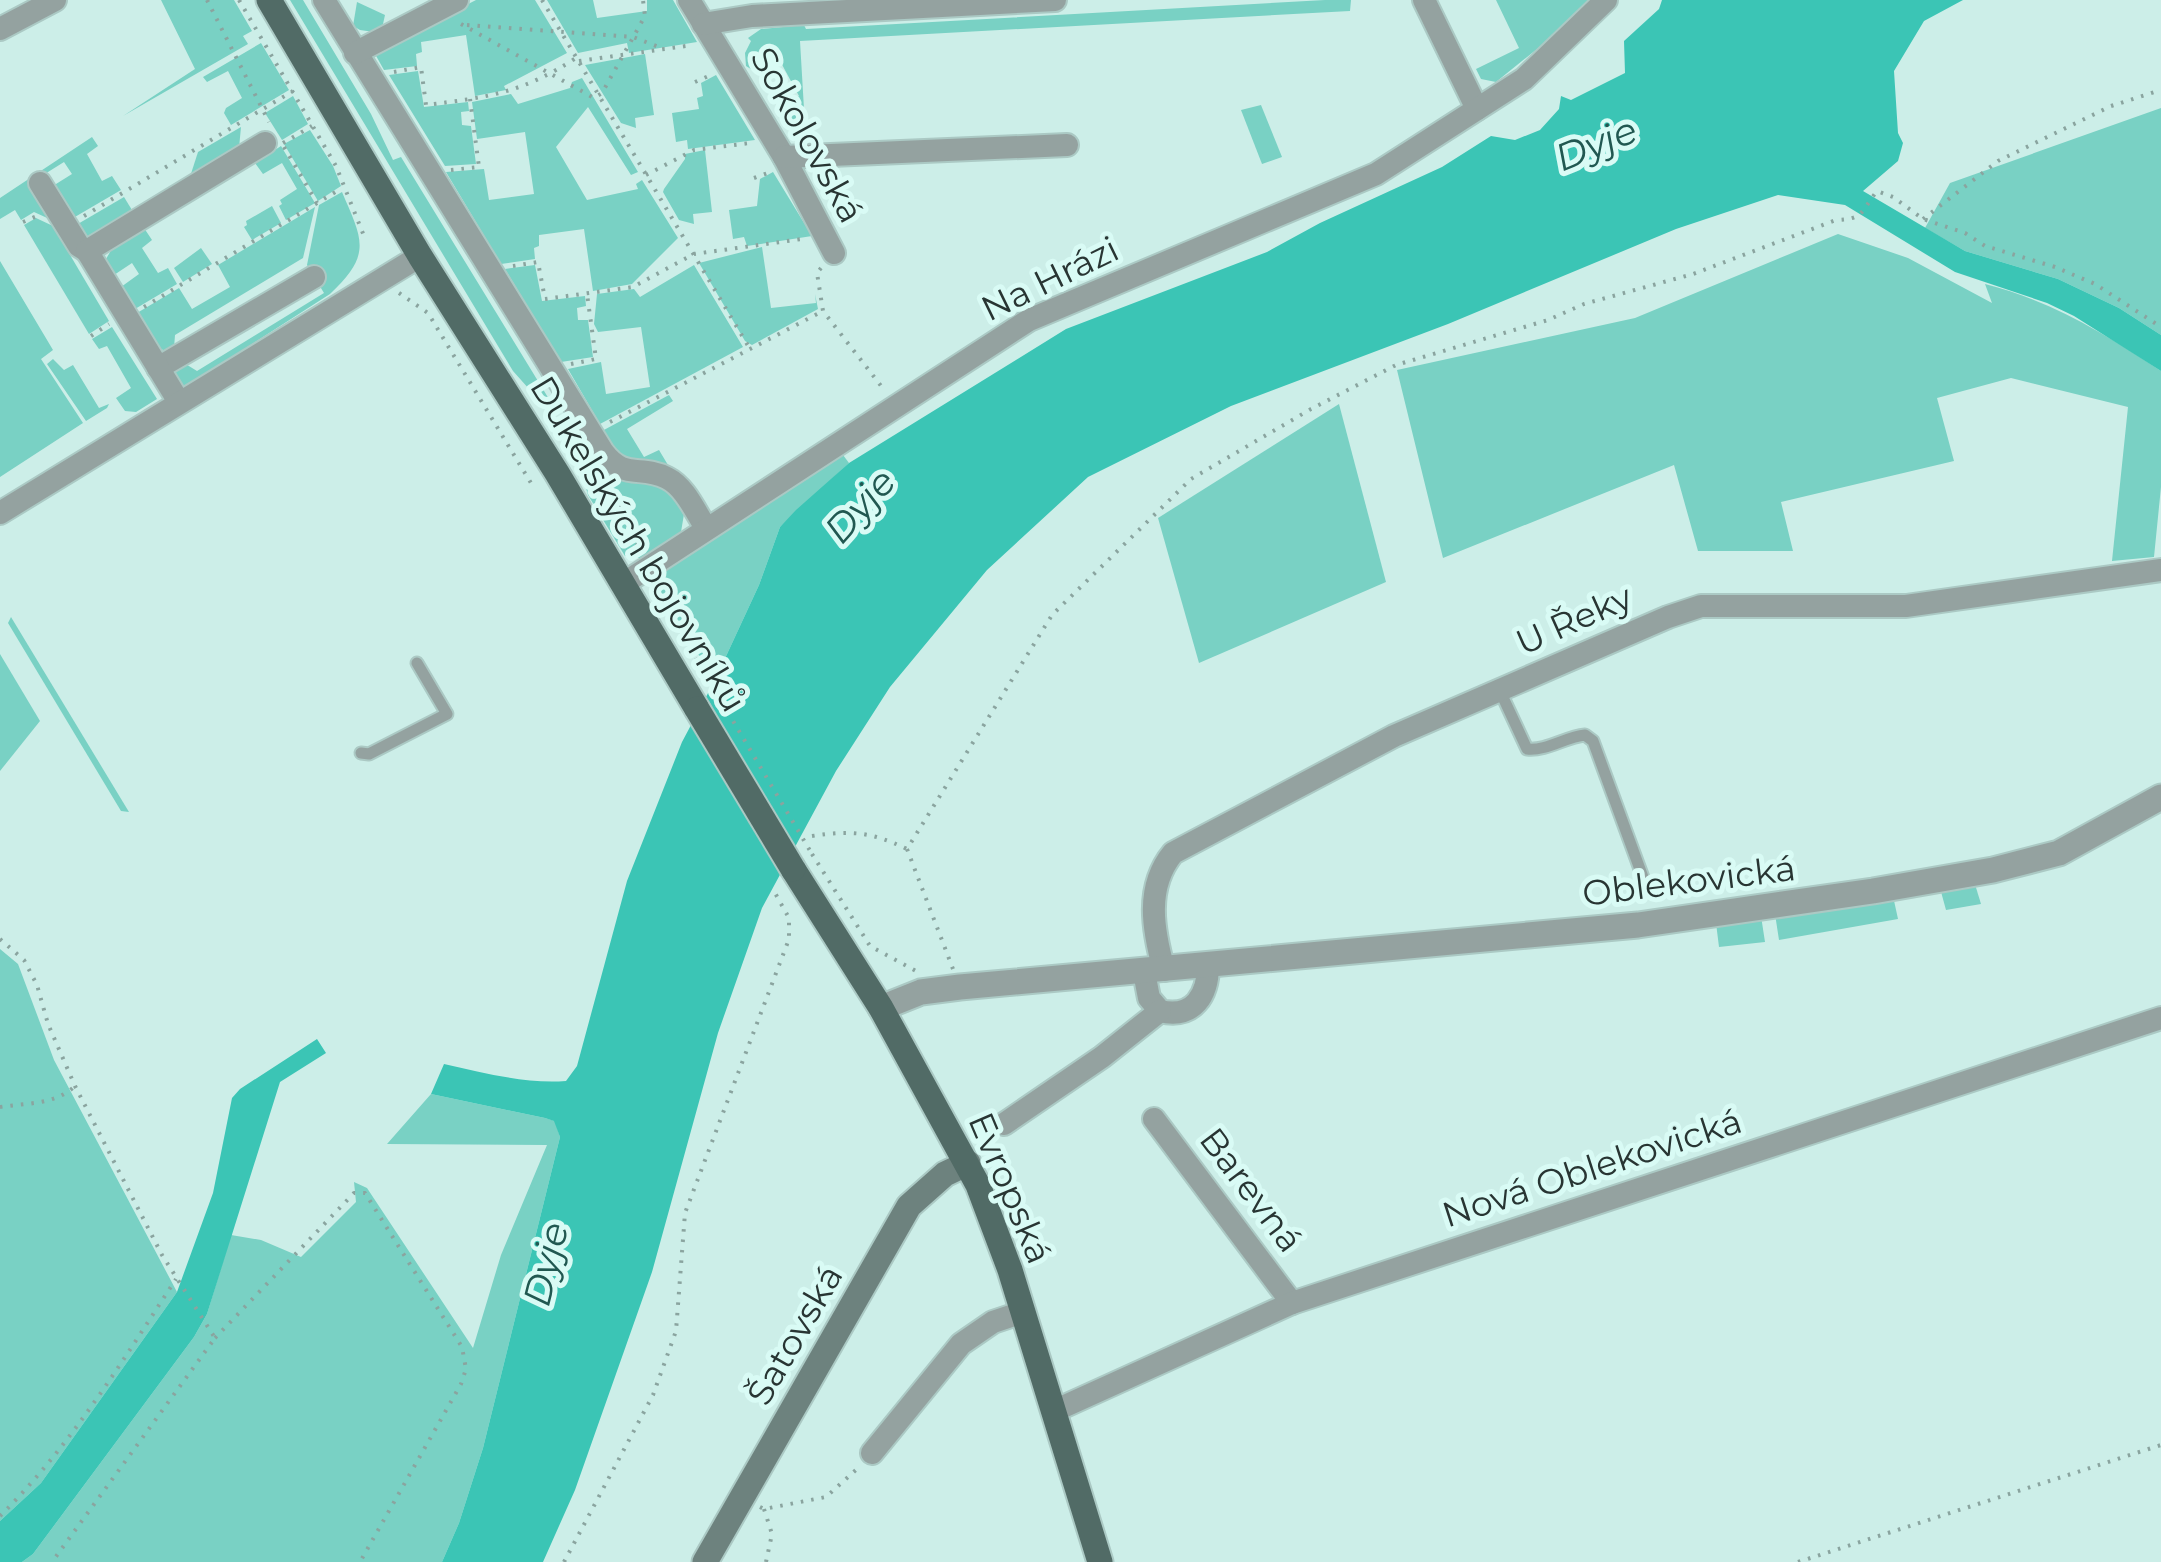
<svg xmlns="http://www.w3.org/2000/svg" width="2161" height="1562" font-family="Montserrat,sans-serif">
	<rect width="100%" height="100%" fill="#cceee8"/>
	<g fill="#79d1c4">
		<polygon points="161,0 234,0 252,31 243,36 248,44 123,116 195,69"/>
		<polygon points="290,0 303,0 371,114 393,160 401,157 552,404 546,408 513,371"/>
		<polygon points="476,0 535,0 567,53 504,86 506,90 475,96 466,35 421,42 422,52 416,54 417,66 384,70 375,54 379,50"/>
		<polygon points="547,0 593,0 597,18 647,11 647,0 673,0 697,42 629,53 627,43 578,53"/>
		<polygon points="1325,0 1351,0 1350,11 800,41 805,126 793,126 783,108 799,96 779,59 754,71 746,66 745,53 751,41 748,38 761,29 804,25 806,29"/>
		<polygon points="1496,0 1592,0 1573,20 1496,82 1481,79 1476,69 1519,48"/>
		<polygon points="357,2 385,15 381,33 360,30 353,26"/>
		<polygon points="261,43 289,90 231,125 224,113 226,108 242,98 228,71 207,82 203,77"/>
		<polygon points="645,54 654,115 635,118 636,128 621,123 585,65"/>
		<polygon points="418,71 424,107 468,102 469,111 461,112 462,125 471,126 476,164 445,166 389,75"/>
		<polygon points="716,75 755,140 688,149 687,140 676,142 672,113 699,109 697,98 703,96 701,83"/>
		<polygon points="582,78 638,172 631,175 588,107 556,147 587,200 638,189 636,184 642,180 678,238 632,284 593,291 584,229 539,235 539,246 534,248 535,259 501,264 446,172 484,169 489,200 534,194 525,132 477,139 472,102 511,94 518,104 570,88 572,82"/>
		<polygon points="293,96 308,124 282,140 265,113"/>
		<polygon points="1261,105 1282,157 1262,164 1241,110"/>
		<polygon points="2161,108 2161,335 2119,308 2058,279 1965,251 1925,228 1950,183"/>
		<polygon points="241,127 239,148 188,183 198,152"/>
		<polygon points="310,130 333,166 341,186 318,201 284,144"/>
		<polygon points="92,137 98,146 87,154 102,181 112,176 121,190 68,221 48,189 72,174 64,162 32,182 56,222 34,212 21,220 15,210 0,219 0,198"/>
		<polygon points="281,146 315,203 286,220 279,206 282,204 280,200 297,189 282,163 263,174 255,163"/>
		<polygon points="705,150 712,212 693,214 694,224 679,220 663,192 664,189 685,159 685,154"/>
		<polygon points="773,172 812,236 747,246 744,237 733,239 729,210 757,206 760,179"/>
		<path d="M342,192C362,239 373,254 330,294L182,389L174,384V368L184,363L197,371L324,293L307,265L319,205Z"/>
		<polygon points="124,197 135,215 93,238 84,239 71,228"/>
		<polygon points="272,206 281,223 252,240 244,227 247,225 246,221"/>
		<polygon points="315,207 303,258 175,335 174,348 167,352 159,348 137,313 179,288 192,309 230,287 218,265"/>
		<polygon points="36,218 53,226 109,321 89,334 24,225"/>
		<polygon points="144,228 152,240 142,248 158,273 168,268 177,284 135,309 121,287 139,274 132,263 114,275 106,259 113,247"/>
		<path d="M1838,234L1908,258L1992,303L1985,284C2052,301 2104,333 2161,371V487L2154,557L2112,561L2128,407L2011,378L1937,398L1954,461L1781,502L1793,551H1698L1674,465L1443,558L1397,370L1635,318Z"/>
		<polygon points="762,247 771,308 816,303 815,294 818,309 752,345 745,341 699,263"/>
		<polygon points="201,248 212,264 183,282 174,268"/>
		<polygon points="0,261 53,350 41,359 83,423 0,477"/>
		<polygon points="535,265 542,301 585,296 586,306 577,308 578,320 588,320 593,357 561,362 505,269"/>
		<polygon points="694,265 743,347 600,424 568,369 601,362 606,394 650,387 641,327 598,332 594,324 597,294 634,289 640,297"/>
		<polygon points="112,327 157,399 136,412 125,411 116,398 131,388 107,346 99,349 92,339"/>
		<polygon points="53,359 64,370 73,365 99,408 109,404 107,408 86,421 47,364"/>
		<path d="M669,395L673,401L627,429L644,457L659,450L668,465C632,461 622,464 602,431Z"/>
		<polygon points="1339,404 1386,582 1199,663 1158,518"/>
		<path d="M843,455L849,463L780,527L759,585L715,680L664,601C655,583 659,576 673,563Z"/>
		<polygon points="595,456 602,469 607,467 673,488 684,514 680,538 645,559 625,556 588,495 581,470 587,466 585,461"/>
		<polygon points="11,617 129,812 121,811 8,623"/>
		<polygon points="0,654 40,721 0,771"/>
		<polygon points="1974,881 1981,904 1946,910 1940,888"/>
		<polygon points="1893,896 1898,919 1779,940 1775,914"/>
		<polygon points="1761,916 1765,942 1719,947 1716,923"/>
		<polygon points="0,949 18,964 54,1060 177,1292 41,1483 0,1521"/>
		<polygon points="431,1094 545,1118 555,1121 560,1137 483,1448 459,1523 442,1562 22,1562 33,1554 194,1337 207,1314 231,1235 261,1240 301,1257 356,1202 354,1182 367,1188 473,1348 501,1255 547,1145 387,1144"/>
	</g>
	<g fill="#3bc5b5">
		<path d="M1662,0H1963L1924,21L1894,71L1898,133L1903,143L1898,161L1863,191L1965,251L2058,279L2119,308L2161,335V371L2074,316L2047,303L1955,272L1845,205L1778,195L1676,229L1448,324L1231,406L1088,477L987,570L890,687L836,771L762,908L718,1033L652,1272L575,1490L543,1562H442L459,1523L483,1448L560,1137L554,1121L545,1118L431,1094L444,1064C485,1073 525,1084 566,1081L577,1066L627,881L682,742L715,680L759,585L780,527L796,510L849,463L1066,329L1267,252L1320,223L1442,167L1491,136L1515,140L1540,130L1559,109L1561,96L1571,100L1625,73L1624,41L1659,9Z"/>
		<polygon points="317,1039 326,1053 280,1082 207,1314 194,1337 33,1554 22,1562 0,1562 0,1521 41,1483 177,1292 213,1193 232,1098 240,1089"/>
	</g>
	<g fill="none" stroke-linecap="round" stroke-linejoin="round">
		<g stroke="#abc9c4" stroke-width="15">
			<g id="service">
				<path d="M1500,691L1527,749C1547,751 1565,737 1585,735L1593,741L1648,891"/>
				<polyline points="361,753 369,754 447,714 417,663"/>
			</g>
		</g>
		<g stroke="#abc9c4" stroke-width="26">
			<g id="minor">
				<path d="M324,0L603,452C625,481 640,464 667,478C685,487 695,511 706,528"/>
				<polyline points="689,0 784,157 834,253"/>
				<polyline points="1424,0 1477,109"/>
				<polyline points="703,24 752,16 1055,0"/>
				<polyline points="0,29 55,0"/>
				<polyline points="355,53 457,0"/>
				<polyline points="784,157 1067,145"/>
				<polyline points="40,183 79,246 87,251"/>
				<polyline points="158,368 314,277"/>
				<polyline points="179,402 87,251 265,143"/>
				<polyline points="0,513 420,256"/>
				<polyline points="623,584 1029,320 1376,174 1524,79 1606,0"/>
				<path d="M1164,970C1153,930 1145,887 1173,853L1394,736L1668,617L1701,606H1906L2161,570"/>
				<path d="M1144,972L1149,998L1160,1011C1194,1019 1208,995 1208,965"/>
				<polyline points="1154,1119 1292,1303"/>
				<polyline points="1004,1124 1102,1057 1160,1011"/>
				<polyline points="1054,1411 1292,1303 2161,1018"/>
				<polyline points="872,1453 961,1344 993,1322 1023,1312"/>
			</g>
		</g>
		<g stroke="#abc9c4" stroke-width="29">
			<polyline id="tertiary" points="881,1008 921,992 960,987 1638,925 1873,891 1993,870 2059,853 2161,797"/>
		</g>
		<g stroke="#abc9c4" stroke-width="29">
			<polyline id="secondary" points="705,1562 909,1206 945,1174 968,1163"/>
		</g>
		<g stroke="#abc9c4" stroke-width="29">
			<g id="primary">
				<polyline points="269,0 420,256 557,473 697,709"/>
				<polyline points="793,869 881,1008 978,1185 1010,1270 1100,1562"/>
			</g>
		</g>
		<g stroke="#8aa49f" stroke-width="4" stroke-dasharray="2.5 8" stroke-linecap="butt">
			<polyline points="207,0 269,122"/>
			<polyline points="239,0 336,166 364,236"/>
			<polyline points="542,0 750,349"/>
			<polyline points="461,24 594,98 602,93 645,16 643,0"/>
			<polyline points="467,25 633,37 664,49"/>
			<polyline points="579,61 693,45"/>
			<path d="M394,72L421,67L426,105C489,97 522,93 576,58"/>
			<polyline points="695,82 713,74"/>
			<polyline points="283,143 312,126"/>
			<polyline points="284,147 317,203"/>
			<polyline points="451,170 479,167 470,99"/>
			<polyline points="646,175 694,150 750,143"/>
			<polyline points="754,178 768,173"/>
			<polyline points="84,216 293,91"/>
			<polyline points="1923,219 1998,161 2111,106 2161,90"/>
			<polyline points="23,222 37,216"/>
			<polyline points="513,266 538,262 545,299 633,287 694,254 802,239"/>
			<polyline points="821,268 817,273 823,311 885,391"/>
			<polyline points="399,293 428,313 534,488"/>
			<polyline points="144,307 342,188"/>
			<polyline points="91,336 109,324"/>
			<polyline points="571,364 596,359 587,294"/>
			<polyline points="552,412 580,461"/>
			<polyline points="610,422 823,311"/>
			<polyline points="610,486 640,550"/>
			<polyline points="655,586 685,640"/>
			<path d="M812,836C851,830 872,832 907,849"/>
			<polyline points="812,854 870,946 916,971"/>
			<polyline points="0,939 24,960 37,985 48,1024 75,1086 162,1255 215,1338 52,1562"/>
			<path d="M953,969L907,849L1052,615L1191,479L1311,409L1396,365L1548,320L1584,304L1693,274L1836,220C1865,219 1861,211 1877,191L1893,197L1923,219L1965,233L1985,246L2055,267L2095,284L2161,327"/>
			<path d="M0,1107C26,1103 55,1105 75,1086"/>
			<polyline points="215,1338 354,1193 365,1193 462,1347 466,1369 461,1384 360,1562"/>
			<polyline points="760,1507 764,1509 826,1497 858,1468"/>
			<polyline points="764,1509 772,1534 766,1562"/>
			<path d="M0,1516C70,1447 123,1360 176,1279"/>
			<polyline points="564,1562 653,1395 676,1331 685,1213 789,939 789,918 775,893"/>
			<polyline points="1798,1562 2161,1445"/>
		</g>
		<use href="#service" stroke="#94a2a0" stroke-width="11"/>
		<use href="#minor" stroke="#94a2a0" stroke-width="22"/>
		<use href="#tertiary" stroke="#94a2a0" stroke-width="25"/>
		<use href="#secondary" stroke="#6d827e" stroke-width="25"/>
		<use href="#primary" stroke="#516b66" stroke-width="25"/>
		<g stroke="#abc9c4" stroke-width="29" stroke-linecap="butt">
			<polyline id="primary-bridge" points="697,709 793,869"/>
		</g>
		<polyline stroke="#8aa49f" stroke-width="4" stroke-dasharray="2.5 8" stroke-linecap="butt" points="685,640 812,854"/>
		<use href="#primary-bridge" stroke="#516b66" stroke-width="25"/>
	</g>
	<g text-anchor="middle" stroke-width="10" stroke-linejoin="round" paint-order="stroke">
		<g font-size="35" fill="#283533" stroke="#d9fbf5">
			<text transform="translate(807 135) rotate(61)" y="12">Sokolovská</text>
			<text transform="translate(1050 279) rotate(-26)" y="12">Na Hrázi</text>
			<text transform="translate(638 544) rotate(59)" y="12">Dukelských bojovníků</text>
			<text transform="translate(1574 620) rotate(-24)" y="12">U Řeky</text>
			<text transform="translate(1689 881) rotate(-7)" y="12">Oblekovická</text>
			<text transform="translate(1592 1168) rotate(-18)" y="12">Nová Oblekovická</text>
			<text transform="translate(1010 1188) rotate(67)" y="12">Evropská</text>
			<text transform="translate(1251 1190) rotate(53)" y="12">Barevná</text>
			<text transform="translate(795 1335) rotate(-60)" y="12">Šatovská</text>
		</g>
		<g font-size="38" font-style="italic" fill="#215851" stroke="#d9fbf5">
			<text transform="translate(1596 144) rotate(-22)" y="13">Dyje</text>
			<text transform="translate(860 506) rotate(-48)" y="13">Dyje</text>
			<text transform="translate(546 1264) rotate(-76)" y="13">Dyje</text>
		</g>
	</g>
</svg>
